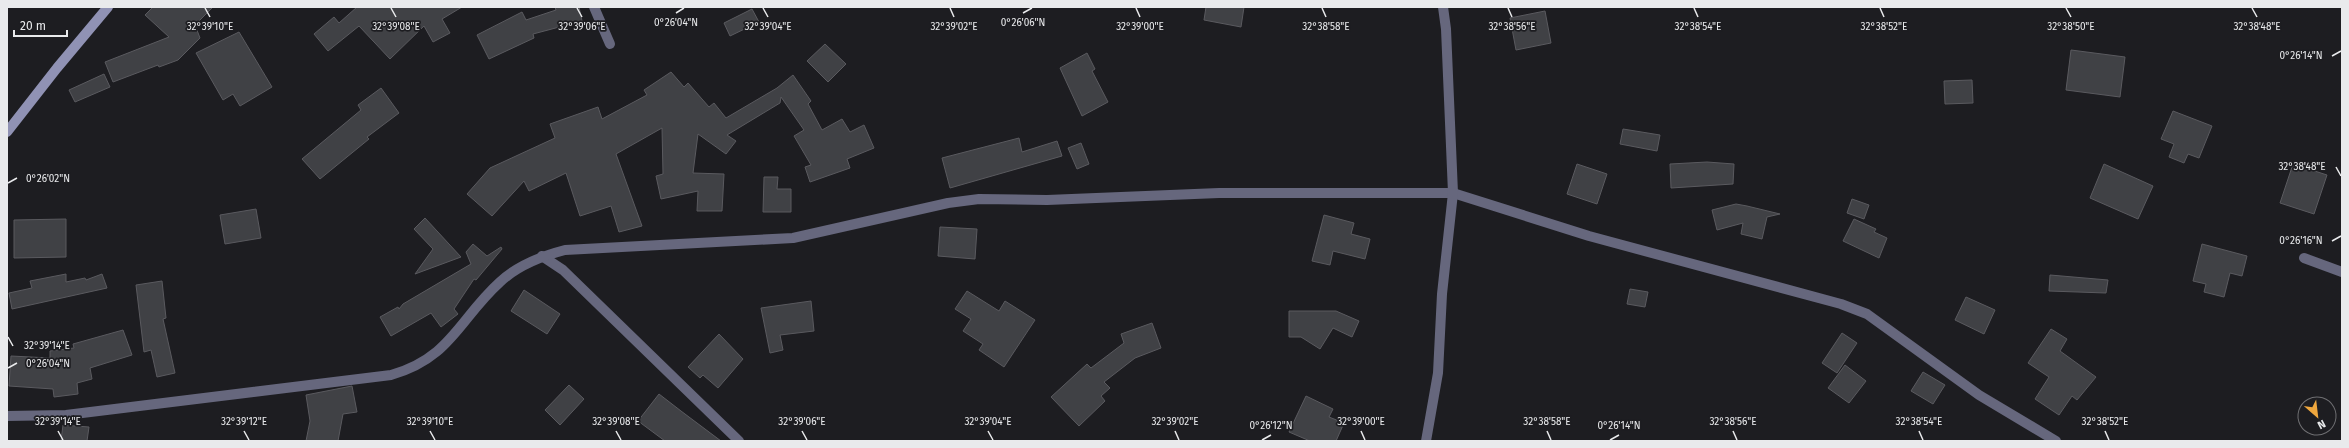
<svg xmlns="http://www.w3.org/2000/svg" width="2349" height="448" font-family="'Fira Sans',sans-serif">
	<rect width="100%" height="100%" fill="#1d1d21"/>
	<g fill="#404145" stroke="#5a5a5f">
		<polygon points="153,7 213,7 195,25 200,38 178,60 159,67 158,65 113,82 105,62 169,37 145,15"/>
		<polygon points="357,7 462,7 442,19 450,33 433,42 424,26 390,59 359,26 328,51 314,34 334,17 339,23"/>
		<polygon points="555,7 579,7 582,21 533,34 534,38 489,59 477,35 522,12 526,20 556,10"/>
		<polygon points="1206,7 1244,7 1241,27 1204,20"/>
		<polygon points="752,9 759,22 730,36 724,23"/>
		<polygon points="1545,11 1551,43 1516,50 1510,18"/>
		<polygon points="239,32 272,87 240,106 233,94 223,100 196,53"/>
		<polygon points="825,44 846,64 828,82 807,61"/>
		<polygon points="2071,50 2125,57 2120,97 2066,90"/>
		<polygon points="1087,53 1095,69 1092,71 1108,102 1082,116 1060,68"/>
		<polygon points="671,72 684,87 688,83 709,107 714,103 726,118 777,88 793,75 811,101 808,104 822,130 842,119 850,132 864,125 874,148 847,159 850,168 810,182 805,167 811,165 794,136 804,130 781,97 780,103 727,135 736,141 726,154 698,134 693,173 724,174 722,211 697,211 698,191 661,199 656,176 663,174 662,128 616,154 642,226 619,232 611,206 580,216 566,173 529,191 524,181 492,216 467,194 490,168 555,138 550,124 598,107 602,119 647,95 644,90"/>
		<polygon points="104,74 110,87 75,102 69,90"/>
		<polygon points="1972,80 1973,103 1945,104 1944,81"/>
		<polygon points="381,88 399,113 367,137 369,139 320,179 302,159 361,110 358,105"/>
		<polygon points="2173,111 2212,126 2199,158 2188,154 2184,163 2169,157 2174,144 2161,139"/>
		<polygon points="1623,129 1660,135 1657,151 1620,144"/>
		<polygon points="1019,138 1022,152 1057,141 1062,156 950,188 942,158"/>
		<polygon points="1081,143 1089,164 1077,169 1068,148"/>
		<polygon points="1707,162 1734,164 1733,184 1671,188 1670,164"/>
		<polygon points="1577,164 1607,174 1597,204 1567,194"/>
		<polygon points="2104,164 2153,186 2138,219 2090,198"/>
		<polygon points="2293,164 2327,175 2314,214 2280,203"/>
		<polygon points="764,177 778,177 777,189 791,189 791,212 763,212"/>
		<polygon points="1852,199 1869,205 1864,219 1847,213"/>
		<polygon points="1736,204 1747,206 1780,214 1767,217 1762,239 1741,234 1743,223 1717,230 1712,210"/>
		<polygon points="256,209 261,238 225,244 220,215"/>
		<polygon points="1324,215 1354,223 1351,234 1370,239 1365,259 1333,251 1330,265 1312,261"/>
		<polygon points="425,218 461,257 415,274 433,249 414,229"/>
		<polygon points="66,219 66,257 14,258 14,220"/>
		<polygon points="1854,219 1876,229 1874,232 1887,238 1879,258 1843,241"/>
		<polygon points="940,227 977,229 975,259 938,256"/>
		<polygon points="473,244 487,256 501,247 502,249 476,280 474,279 454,309 458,314 441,327 431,313 391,336 380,317 398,307 399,309 403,304 471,264 466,252"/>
		<polygon points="2202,244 2247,256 2242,276 2230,273 2224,297 2204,292 2206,284 2193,281"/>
		<polygon points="66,274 66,282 85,278 86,280 102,274 107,288 12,309 9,293 32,288 30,281"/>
		<polygon points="2050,275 2108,280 2106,293 2049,291"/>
		<polygon points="162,281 166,318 163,319 175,373 157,377 151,350 144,352 136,285"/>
		<polygon points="1630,289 1648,292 1645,307 1627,304"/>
		<polygon points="524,290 560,314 547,334 511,311"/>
		<polygon points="967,291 999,311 1005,301 1035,320 1004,367 979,350 983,344 963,331 971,319 955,309"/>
		<polygon points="1966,297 1995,310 1984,334 1955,320"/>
		<polygon points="811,301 814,331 780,335 783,350 770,353 761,308"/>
		<polygon points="1289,311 1336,311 1359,321 1352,337 1333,328 1320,349 1301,337 1289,337"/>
		<polygon points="1152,323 1161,348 1135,358 1104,382 1110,388 1101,396 1105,401 1079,426 1051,397 1087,364 1091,368 1124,343 1121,334"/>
		<polygon points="2051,329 2067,339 2060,351 2096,377 2077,400 2072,396 2059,415 2035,399 2049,377 2028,363"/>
		<polygon points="123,330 132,355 90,368 92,379 77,383 78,394 54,397 53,389 9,386 11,356 50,358 50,351 74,348 73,344"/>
		<polygon points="1842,333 1857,343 1837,373 1822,363"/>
		<polygon points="719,334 743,359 718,388 703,375 700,378 688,367"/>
		<polygon points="1845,365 1866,381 1849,403 1828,388"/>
		<polygon points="1923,372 1945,385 1933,404 1911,391"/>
		<polygon points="569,385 584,399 560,425 545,410"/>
		<polygon points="352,386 357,412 343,414 338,441 306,441 310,421 306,395"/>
		<polygon points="659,394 681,411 721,441 665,441 638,421"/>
		<polygon points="1306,396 1333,409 1329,417 1344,423 1336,441 1310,441 1289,432"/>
		<polygon points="63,425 89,427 87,441 61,441"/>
	</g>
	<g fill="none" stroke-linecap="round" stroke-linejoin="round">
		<g stroke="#66677d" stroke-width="10">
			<polyline points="594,7 610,44"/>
			<polyline points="542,256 563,270 739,441"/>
			<polyline points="2304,258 2342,272"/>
			<path d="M7,416L66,415L391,375C451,358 459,319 500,282C517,266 542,256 565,250L793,238L948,203L979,199L1047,200L1219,193H1453L1589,236L1841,304L1867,314L1979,395L2056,441"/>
			<polyline points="1426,441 1438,373 1442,294 1453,193 1446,29 1443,7"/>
		</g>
		<polyline stroke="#9092b4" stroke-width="10" points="7,132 57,68 108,7"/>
	</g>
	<path fill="none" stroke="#e9eaec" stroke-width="1.5" d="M205,8L210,17M391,8L396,17M577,8L582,17M763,8L768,17M950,8L954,17M1136,8L1140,17M1322,8L1326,17M1508,8L1512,17M1694,8L1698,17M1880,8L1884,17M2066,8L2071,17M2252,8L2257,17M676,13L684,8M1023,13L1032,8M2332,56L2341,51M2336,167L2341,176M8,183L17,178M2332,241L2341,236M8,337L13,346M8,368L17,363M58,431L63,440M244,431L249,440M430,431L435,440M616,431L621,440M802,431L807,440M988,431L993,440M1175,431L1179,440M1361,431L1365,440M1547,431L1551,440M1733,431L1737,440M1919,431L1923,440M2105,431L2109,440M1262,440L1271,435M1610,440L1619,435"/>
	<g font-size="10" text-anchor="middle" fill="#e9eaec" stroke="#1d1d21" stroke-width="3.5" stroke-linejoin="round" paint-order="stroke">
		<text x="676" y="26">0°26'04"N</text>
		<text x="1023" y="26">0°26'06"N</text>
		<text x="396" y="30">32°39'08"E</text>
		<text x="954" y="30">32°39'02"E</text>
		<text x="1326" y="30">32°38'58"E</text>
		<text x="1698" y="30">32°38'54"E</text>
		<text x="210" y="30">32°39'10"E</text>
		<text x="582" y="30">32°39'06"E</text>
		<text x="768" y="30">32°39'04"E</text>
		<text x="1140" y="30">32°39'00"E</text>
		<text x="1512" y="30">32°38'56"E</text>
		<text x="2071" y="30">32°38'50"E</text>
		<text x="2257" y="30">32°38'48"E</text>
		<text x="1884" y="30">32°38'52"E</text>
		<text x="2301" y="59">0°26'14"N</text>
		<text x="2302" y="170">32°38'48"E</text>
		<text x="48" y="182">0°26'02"N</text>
		<text x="2301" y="244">0°26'16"N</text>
		<text x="47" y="349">32°39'14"E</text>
		<text x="48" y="367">0°26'04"N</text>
		<text x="58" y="425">32°39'14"E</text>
		<text x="244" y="425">32°39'12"E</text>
		<text x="430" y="425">32°39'10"E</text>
		<text x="616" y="425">32°39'08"E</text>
		<text x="802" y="425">32°39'06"E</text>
		<text x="988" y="425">32°39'04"E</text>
		<text x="1175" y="425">32°39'02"E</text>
		<text x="1361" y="425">32°39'00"E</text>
		<text x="1547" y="425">32°38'58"E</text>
		<text x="1733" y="425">32°38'56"E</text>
		<text x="1919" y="425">32°38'54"E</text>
		<text x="2105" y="425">32°38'52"E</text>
		<text x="1271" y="429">0°26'12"N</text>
		<text x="1619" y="429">0°26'14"N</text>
	</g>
	<rect width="2349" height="448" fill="none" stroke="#e9eaec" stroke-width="16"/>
	<g transform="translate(2317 416) rotate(152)"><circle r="19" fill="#1d1d21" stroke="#6f6f72"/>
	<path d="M0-3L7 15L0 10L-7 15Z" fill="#efa73e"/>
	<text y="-6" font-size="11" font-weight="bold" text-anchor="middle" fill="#e9eaec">N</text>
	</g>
	<path d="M14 30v6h53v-6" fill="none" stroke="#e9eaec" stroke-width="2"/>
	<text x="20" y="30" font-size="12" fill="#e9eaec" stroke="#1d1d21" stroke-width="3" paint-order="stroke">20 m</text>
</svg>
